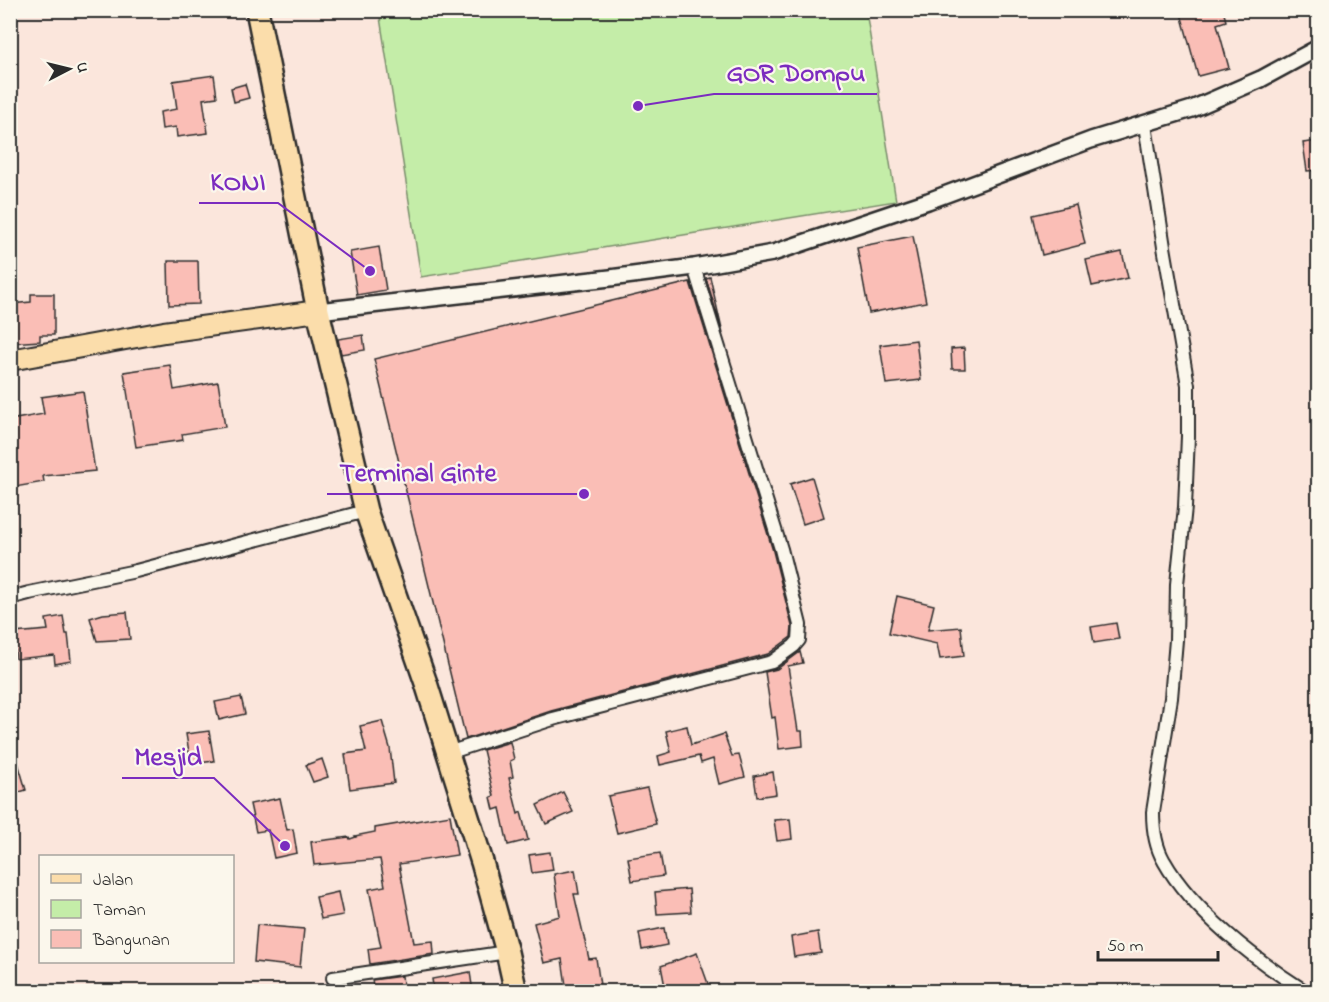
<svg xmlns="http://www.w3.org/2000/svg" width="1329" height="1002" font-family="'Indie Flower',sans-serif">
	<rect width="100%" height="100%" fill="#fbe6dc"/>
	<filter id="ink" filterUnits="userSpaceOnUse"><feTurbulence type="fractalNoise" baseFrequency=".0167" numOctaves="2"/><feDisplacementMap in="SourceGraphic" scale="12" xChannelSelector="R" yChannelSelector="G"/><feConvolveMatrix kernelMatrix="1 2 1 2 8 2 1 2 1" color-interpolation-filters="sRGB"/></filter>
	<g filter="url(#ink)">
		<polygon fill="#c4eda8" stroke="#788c6a" stroke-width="1.5" points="379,11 866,11 896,201 421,277"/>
		<g fill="#fabeb6" stroke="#2b2b2b" stroke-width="1.5">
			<polygon points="1180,10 1223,10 1226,21 1217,24 1229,68 1198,76"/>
			<polygon points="214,75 217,97 203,99 208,133 177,137 176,127 162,129 160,112 177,109 173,81"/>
			<polygon points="245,84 249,98 234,102 231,88"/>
			<polygon points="1318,141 1318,170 1307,171 1303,143"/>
			<polygon points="1076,205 1085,244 1042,255 1033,215"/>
			<polygon points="913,236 926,302 869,313 857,247"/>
			<polygon points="379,247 386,290 357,295 350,252"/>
			<polygon points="1122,252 1128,278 1092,286 1086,260"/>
			<polygon points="168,261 198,261 199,304 169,305"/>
			<polygon points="710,277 723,334 706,278"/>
			<polygon points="690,282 773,551 792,626 791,637 768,654 551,711 466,739 374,359"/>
			<polygon points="31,294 54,294 54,335 40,335 40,341 10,343 10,304 31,302"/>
			<polygon points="363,335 365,350 341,354 338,339"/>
			<polygon points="916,340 921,380 886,384 880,345"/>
			<polygon points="964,348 965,369 952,369 951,349"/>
			<polygon points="170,365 174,390 218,382 225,427 182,434 183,440 136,447 124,372"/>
			<polygon points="83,391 95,471 43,476 44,482 15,487 10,459 10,420 44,414 41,397"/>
			<polygon points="812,477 824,517 803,524 790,484"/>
			<polygon points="897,596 934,605 928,630 961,627 964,656 940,659 937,644 889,633"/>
			<polygon points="127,612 130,639 97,641 90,618 103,614"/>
			<polygon points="63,616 66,634 68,634 71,661 55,664 54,655 16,659 14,633 48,630 46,619"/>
			<polygon points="1116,623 1119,639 1094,643 1091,627"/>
			<polygon points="800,652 803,663 788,666 798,731 802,731 803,746 779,749 775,717 772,718 765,672 777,669"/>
			<polygon points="241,697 245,714 219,720 215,702"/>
			<polygon points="382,721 390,748 394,783 350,789 345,754 366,751 360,726"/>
			<polygon points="687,726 691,745 724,734 732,756 739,755 745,777 719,784 713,759 701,763 699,756 660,765 658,756 671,752 666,731"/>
			<polygon points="209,731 214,761 191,764 186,734"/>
			<polygon points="510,742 514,759 510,761 513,777 509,778 518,814 521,812 528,840 508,845 500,808 494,810 491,797 494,796 483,750"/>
			<polygon points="14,749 26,790 10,795 10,750"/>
			<polygon points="322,759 328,777 313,782 306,765"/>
			<polygon points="773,772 776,794 757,797 754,776"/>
			<polygon points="647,788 656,824 617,833 608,796"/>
			<polygon points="563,792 573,812 546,824 537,805"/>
			<polygon points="280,798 287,830 293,829 297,853 274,858 268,830 256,832 250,804"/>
			<polygon points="450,815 457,855 399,864 414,943 433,941 434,954 370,964 368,949 381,947 369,889 385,886 380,859 314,865 311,842 349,837 350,839 356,837 355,836 375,832 375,828"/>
			<polygon points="790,819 792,839 777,841 774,820"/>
			<polygon points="550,852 553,870 532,873 529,855"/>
			<polygon points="660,853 664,876 632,881 628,858"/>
			<polygon points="575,870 579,894 574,894 589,959 596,958 601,992 567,992 562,959 544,963 534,923 560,916 554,874"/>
			<polygon points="689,889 691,912 657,914 655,892"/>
			<polygon points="338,892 343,915 321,919 316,897"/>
			<polygon points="257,925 304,929 300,967 254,962"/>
			<polygon points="664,928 667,945 642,950 639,933"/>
			<polygon points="818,932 821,953 794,957 791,937"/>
			<polygon points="697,953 711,992 666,992 661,966"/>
			<polygon points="470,972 473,992 434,992 432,979"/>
			<polygon points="402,976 404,992 374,992 372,980"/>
		</g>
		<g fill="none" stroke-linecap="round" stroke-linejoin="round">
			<g stroke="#2b2b2b" stroke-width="16">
				<g id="minor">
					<path d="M1145,125L1164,247L1188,385V436L1185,507L1177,584L1176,640L1171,698L1153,812C1153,828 1155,846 1164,861C1192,911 1257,961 1306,992"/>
					<polyline points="10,598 29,593 136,571 366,511"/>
					<polyline points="448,753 553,719 772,662 794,646 799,640 800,625 781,549 694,267"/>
					<polyline points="333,978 507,952"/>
				</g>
			</g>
			<g stroke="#2b2b2b" stroke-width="20">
				<polyline id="tertiary" points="318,311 610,278 694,267 773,253 928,201 1091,140 1192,109 1261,79 1318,48"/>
			</g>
			<g stroke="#2b2b2b" stroke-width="24">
				<polyline id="primary" points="10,360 164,332 318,311"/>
			</g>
			<g stroke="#2b2b2b" stroke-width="26">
				<polyline id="trunk" points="257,10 318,311 366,511 426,683 482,862 507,952 516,992"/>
			</g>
			<use href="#minor" stroke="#fbf7ec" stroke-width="12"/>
			<use href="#tertiary" stroke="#fbf7ec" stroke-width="15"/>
			<use href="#primary" stroke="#fbddab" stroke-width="20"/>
			<use href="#trunk" stroke="#fbddab" stroke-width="21"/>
		</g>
	</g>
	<path fill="none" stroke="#7b2cbf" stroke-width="2" d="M638 106L714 94H877M370 271L278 203H199M584 494L508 494H327M285 846L214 778H122"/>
	<g fill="#7b2cbf" stroke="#fbf7ec" stroke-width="2">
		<circle cx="638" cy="106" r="6"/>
		<circle cx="370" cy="271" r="6"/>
		<circle cx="584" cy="494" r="6"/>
		<circle cx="285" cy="846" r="6"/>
	</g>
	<g font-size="27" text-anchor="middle" font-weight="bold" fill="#7b2cbf" stroke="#fbf7ec" stroke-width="4.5" stroke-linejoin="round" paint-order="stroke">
		<text x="796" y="81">GOR Dompu</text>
		<text x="238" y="190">KONI</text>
		<text x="418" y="481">Terminal Ginte</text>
		<text x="168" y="765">Mesjid</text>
	</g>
	<rect width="1329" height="1002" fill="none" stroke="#fbf7ec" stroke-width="36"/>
	<rect x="18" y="18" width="1293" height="966" fill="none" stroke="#2b2b2b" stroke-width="2" filter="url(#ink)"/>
	<rect x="39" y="855" width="195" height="108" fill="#fbf7ec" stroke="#a8a59f" stroke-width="1.5"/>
	<rect x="51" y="874" width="30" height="9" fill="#fbddab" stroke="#a8a59f" stroke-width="1.5"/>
	<text x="93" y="885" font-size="18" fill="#2b2b2b">Jalan</text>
	<rect x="51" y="900" width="30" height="18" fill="#c4eda8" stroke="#a8a59f" stroke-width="1.5"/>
	<text x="93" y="915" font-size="18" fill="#2b2b2b">Taman</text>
	<rect x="51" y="930" width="30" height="18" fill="#fabeb6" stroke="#a8a59f" stroke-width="1.5"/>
	<text x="93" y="945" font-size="18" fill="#2b2b2b">Bangunan</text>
	<g transform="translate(69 69) rotate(83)" stroke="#fbf7ec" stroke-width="4.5" paint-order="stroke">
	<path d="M0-4.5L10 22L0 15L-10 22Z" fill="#2b2b2b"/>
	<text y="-9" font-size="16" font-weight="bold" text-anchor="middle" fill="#2b2b2b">U</text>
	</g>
	<path d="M1098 951v9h120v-9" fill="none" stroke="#2b2b2b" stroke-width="3"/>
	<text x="1107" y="951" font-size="18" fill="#2b2b2b" stroke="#fbf7ec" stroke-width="4.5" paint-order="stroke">50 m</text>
</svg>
